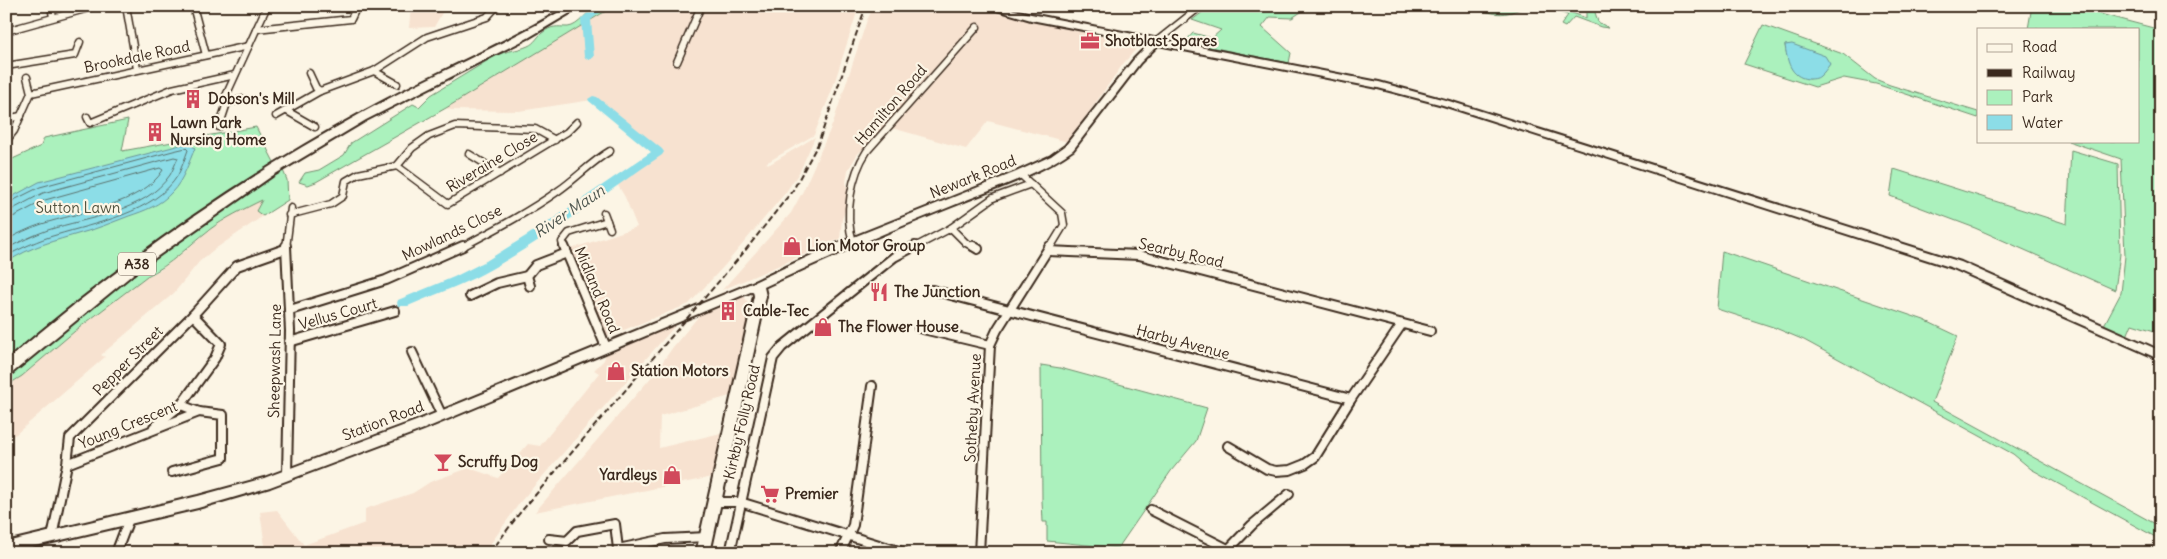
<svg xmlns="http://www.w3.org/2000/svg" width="2167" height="559" font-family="Delius,sans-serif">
	<rect width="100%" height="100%" fill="#fcf5e5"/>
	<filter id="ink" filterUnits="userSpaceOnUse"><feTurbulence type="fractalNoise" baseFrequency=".02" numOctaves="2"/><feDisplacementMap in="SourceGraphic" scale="10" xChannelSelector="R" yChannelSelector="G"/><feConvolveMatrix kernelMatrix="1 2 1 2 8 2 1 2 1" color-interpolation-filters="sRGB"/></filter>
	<g filter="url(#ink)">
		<g fill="#f7e2d0">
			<polygon points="411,6 446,6 434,27 409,28"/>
			<polygon points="614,6 859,6 832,90 814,135 766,163 770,164 815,137 800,171 786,192 725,265 689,304 606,337 571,249 637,227 625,197 616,182 663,150 592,100 519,111 451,110 446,108"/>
			<polygon points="874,6 966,6 1104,37 1134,41 1137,48 1123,64 1068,142 988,121 966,149 885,126 857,155 848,170 846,182 850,199 842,219 840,239 722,290 791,213 803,191 833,123 867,20"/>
			<polygon points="263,199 256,211 263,216 212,251 199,262 174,293 101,355 105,357 16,434 6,439 6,386 22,376 75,331 147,276 159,271 185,251 209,230 236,212"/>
			<polygon points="743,294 752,310 736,386 730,396 660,416 659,448 721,433 713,477 535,512 654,374 673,347 703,311 739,298"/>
			<polygon points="681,319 521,501 484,553 266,553 260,512 277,510 304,545 365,523 365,509 413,493 430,482 469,468 498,478 528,444 540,446 599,373 594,370 604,360 606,353"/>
		</g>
		<g fill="#abf1bd" stroke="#738e6e" fill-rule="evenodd">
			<path d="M596,6H614L446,108L316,182L308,185L299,182L305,173L319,170L344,155L351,143L413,104L419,107L431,95L495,56C507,50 517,51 528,46C535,43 537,37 542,33C552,25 557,27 568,27C579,26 587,11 596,6Z"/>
			<polygon points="1211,6 1234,6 1255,10 1260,6 1299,6 1304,10 1292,18 1270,17 1262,27 1291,53 1289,63 1185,42 1193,33 1212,38 1221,30 1192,20"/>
			<path d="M1526,6C1503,18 1494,14 1471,7Z"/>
			<polygon points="1539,6 1553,6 1586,18 1586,9 1594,9 1598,22 1609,28 1601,27 1574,17 1565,27 1561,25 1568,15"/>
			<polygon points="2032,6 2070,6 2161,30 2161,333 2132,324 2127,336 2104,325 2121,293 2125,256 2121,159 2068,141 2138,141 2138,29 2028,29"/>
			<path d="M1763,25L1843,54L1875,79L1890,85L1978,112V118L1876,84L1844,78L1815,87L1744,64ZM1785,45L1830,64L1810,79C1794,76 1787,60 1785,45Z"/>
			<path d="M128,120L122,151L256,127L274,162C181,224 88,285 6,361V162L41,146L44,138Z"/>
			<polygon points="2071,150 2118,164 2120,254 2115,290 1975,228 1890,196 1894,169 2067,224"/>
			<path d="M282,168L287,180L288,200L263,216L256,211L262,200C244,209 225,218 209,230C188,246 171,265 147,276L75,331L22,376L6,386V376L143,264Z"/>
			<polygon points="1722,251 1924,320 1958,336 1932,402 2161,527 2161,540 2031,469 2013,454 1804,340 1773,327 1717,309"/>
			<polygon points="1041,365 1060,368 1207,408 1196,441 1171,471 1118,548 1047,541 1047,522 1043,522 1042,501"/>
		</g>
		<g fill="#8cdde7" stroke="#6c9597">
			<path d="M1792,44L1825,56L1830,64C1827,68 1824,73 1820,76C1817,79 1812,79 1808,79C1790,77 1787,60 1785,45Z"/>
			<path d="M188,143L195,148C189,162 183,181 172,192C161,205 144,211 129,216C113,222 97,229 81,233C55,241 30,246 6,263V200L39,182Z"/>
		</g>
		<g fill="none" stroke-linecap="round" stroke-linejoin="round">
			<g stroke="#5b726e" stroke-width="1">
				<path d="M6,204L40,187L173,151L186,148L188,150C185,158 182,167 178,175C155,213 95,223 56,235C38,240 22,248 6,256"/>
				<path d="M6,210L13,209L43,193L174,157L178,158C175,164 173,170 170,175C144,213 88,217 48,230C34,235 19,242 6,249"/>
				<path d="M6,218L15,216L45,200L160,168L163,170C142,205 78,212 42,224C29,228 18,234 6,240"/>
			</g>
			<g fill="#8cdde7" fill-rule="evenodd">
				<polygon points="596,6 607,6 591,20 594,57 589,60 584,57 581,19"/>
				<path d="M593,96L597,97L662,149L664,152L662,155C603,194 547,239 484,273C460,286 433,295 408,306H398L397,303L398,300L454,277L486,261L550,221L651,152L589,101L588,99Z"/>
			</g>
			<g stroke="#3b2a1e" stroke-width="9">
				<g id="street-far1">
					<polyline points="51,6 53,17"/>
					<polyline points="126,6 137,69"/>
					<polyline points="193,6 206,55"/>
					<polyline points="256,29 351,19 357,6"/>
					<polyline points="6,31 96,6"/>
					<polyline points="1157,41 1201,6"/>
					<polyline points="677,62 701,6"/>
					<polyline points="6,66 75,55 80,42"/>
					<polyline points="374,71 397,84"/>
					<polyline points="309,73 316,88 320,91"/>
					<polyline points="31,93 249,46"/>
					<polyline points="243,99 227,103 224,100 267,6"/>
					<polyline points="287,111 315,127"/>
					<polyline points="276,116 320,91 374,71 427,37 487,17 497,6"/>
					<polyline points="87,117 90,123 172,89 235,75"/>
					<polyline points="6,119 21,116"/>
					<polyline points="219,127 227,103"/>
					<polyline points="6,141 14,131 31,93 27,77"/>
					<polyline points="469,154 500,173"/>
					<polyline points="397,166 448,204 567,132 577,122"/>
					<polyline points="1020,174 1062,213 1064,225 1050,248"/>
					<polyline points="604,213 610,229"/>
					<polyline points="289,215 331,204 343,196 346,181 358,174 397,166 412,148 429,136 455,126 535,129 555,140"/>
					<polyline points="951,228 966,243 975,248"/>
					<path d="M853,242C844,214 851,175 867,151L977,27"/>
					<polyline points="286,248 291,208"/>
					<path d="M460,248C494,230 527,213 558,191C577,178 591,162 610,151"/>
					<polyline points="564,248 562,242 569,233 607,221"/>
					<polyline points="913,248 951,228 993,198 1031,184"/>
				</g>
			</g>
			<g stroke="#3b2a1e" stroke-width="12">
				<g id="street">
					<polyline points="286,246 290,331 287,474"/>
					<polyline points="564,246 606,347"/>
					<polyline points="973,246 978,249"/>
					<polyline points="1048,251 1139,255 1430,331"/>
					<polyline points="530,286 527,276 536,265 567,253"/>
					<polyline points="932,290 1351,399"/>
					<polyline points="470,296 497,283 527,276"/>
					<polyline points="290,310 386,280 463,246"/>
					<polyline points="919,328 990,345"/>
					<polyline points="289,342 395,311"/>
					<polyline points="412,352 442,416"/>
					<polyline points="154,427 181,405"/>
					<polyline points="1228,446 1267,469 1276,471 1290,470 1305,464 1315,457 1351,399 1402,324"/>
					<polyline points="67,464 199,412"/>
					<polyline points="172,472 223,458 223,415 199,412 181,405 215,358 221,344 193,315"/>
					<polyline points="715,502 740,502 905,553"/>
					<polyline points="1151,510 1228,549"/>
					<polyline points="52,537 67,464 70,438 193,315 237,266 285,249"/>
					<polyline points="549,539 567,541 577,531 615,524 618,549 665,539 707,537"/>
					<polyline points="116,553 129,519"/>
					<polyline points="730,553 773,358 782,347 894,257 915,246"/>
					<polyline points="840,553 853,525 872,386"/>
					<polyline points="979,553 990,345 997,330 1050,246"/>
					<polyline points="1225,553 1252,525 1289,494"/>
				</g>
			</g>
			<g stroke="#3b2a1e" stroke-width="4">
				<path id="secondary" d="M983,6H998L1031,14L1379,82L1449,101L1961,262L2161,351V360L1953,268L1443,105L1378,88L1158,45L1140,63L1073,150C1037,176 992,189 952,206C889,231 826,258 764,287L766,296L710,553H696L754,296L753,291L424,429L270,487L198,508L6,553V542L198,496L264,478L349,446L416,421L754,282L831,246L1016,172L1051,156L1065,146L1134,59L1150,43L1031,20Z"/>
			</g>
			<g stroke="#3b2a1e" stroke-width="4">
				<path id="highway" d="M569,6H582L528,38L366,120L272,176L138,270L11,374L6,376V361C115,268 232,184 358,115C427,76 501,47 569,6Z"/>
			</g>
			<use href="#street-far1" stroke="#fcf5e5" stroke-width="6"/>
			<use href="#street" stroke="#fcf5e5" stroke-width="8"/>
			<use href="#secondary" fill="#fcf5e5" fill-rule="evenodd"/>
			<use href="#highway" fill="#fcf5e5" fill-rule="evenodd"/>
			<polyline stroke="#3b2a1e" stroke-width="2" stroke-dasharray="6 3" stroke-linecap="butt" points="490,553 519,514 744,252 793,190 818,144 866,6"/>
		</g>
	</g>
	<defs>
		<g id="office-bare" transform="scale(1.5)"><path d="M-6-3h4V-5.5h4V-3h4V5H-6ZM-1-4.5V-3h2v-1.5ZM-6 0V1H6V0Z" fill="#d1495b" stroke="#fcf5e5" stroke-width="2.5" paint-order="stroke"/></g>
		<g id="building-bare" transform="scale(1.5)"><path d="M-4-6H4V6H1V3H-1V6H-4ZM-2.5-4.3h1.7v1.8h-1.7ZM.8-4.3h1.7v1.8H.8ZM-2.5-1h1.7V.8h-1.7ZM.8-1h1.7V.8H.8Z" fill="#d1495b" stroke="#fcf5e5" stroke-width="2.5" paint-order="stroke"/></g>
		<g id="shop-bare" transform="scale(1.5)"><path d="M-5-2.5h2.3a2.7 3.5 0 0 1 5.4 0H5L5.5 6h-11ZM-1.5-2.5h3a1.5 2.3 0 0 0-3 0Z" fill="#d1495b" stroke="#fcf5e5" stroke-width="2.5" paint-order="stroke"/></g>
		<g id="restaurant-bare" transform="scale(1.5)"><path d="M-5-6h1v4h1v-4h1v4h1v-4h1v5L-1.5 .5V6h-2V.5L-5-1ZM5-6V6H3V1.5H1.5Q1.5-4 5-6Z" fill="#d1495b" stroke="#fcf5e5" stroke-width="2.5" paint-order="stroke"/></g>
		<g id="bar-bare" transform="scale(1.5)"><path d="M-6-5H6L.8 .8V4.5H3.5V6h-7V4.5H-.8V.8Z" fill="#d1495b" stroke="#fcf5e5" stroke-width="2.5" paint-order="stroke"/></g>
		<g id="supermarket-bare" transform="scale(1.5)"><path d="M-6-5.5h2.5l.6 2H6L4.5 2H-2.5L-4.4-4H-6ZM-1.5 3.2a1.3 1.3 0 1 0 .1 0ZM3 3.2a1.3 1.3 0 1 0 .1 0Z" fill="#d1495b" stroke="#fcf5e5" stroke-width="2.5" paint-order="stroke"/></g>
	</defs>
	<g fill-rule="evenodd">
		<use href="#office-bare" x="1090" y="41"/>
		<use href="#building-bare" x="193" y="99"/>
		<use href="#building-bare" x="155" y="132"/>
		<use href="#shop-bare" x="792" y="246"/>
		<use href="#restaurant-bare" x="879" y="292"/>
		<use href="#building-bare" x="728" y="311"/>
		<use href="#shop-bare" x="823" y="327"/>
		<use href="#shop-bare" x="616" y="371"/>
		<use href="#bar-bare" x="443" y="462"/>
		<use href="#shop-bare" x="672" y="475"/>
		<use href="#supermarket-bare" x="770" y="494"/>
	</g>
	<g text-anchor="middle" stroke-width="4.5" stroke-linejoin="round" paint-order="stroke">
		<rect fill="#fcf5e5" stroke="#75675a" stroke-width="1" x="118" y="252.5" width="38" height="23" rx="4"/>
		<g font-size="14" font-weight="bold" fill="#3b2a1e">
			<text x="137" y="269">A38</text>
		</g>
		<g font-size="15" font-weight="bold" fill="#3b2a1e" stroke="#fcf5e5" text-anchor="start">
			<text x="1105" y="46">Shotblast Spares</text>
			<text x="208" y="104">Dobson's Mill</text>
			<text x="170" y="128">Lawn Park<tspan x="170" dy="17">Nursing Home</tspan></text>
			<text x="807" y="251">Lion Motor Group</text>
			<text x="894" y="297">The Junction</text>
			<text x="743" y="316">Cable-Tec</text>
			<text x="838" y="332">The Flower House</text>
			<text x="631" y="376">Station Motors</text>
			<text x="458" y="467">Scruffy Dog</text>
			<text x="657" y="480" text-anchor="end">Yardleys</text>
			<text x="785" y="499">Premier</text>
		</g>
		<g font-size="15" fill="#3b2a1e" stroke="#fcf5e5">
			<text transform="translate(137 57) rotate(-12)" y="5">Brookdale Road</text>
			<text transform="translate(891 105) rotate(-49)" y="5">Hamilton Road</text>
			<text transform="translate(492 162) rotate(-31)" y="5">Riveraine Close</text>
			<text transform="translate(973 177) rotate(-22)" y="5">Newark Road</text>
			<text transform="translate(452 233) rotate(-26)" y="5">Mowlands Close</text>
			<text transform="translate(1181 253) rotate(13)" y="5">Searby Road</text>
			<text transform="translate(597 290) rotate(67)" y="5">Midland Road</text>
			<text transform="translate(338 314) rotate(-16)" y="5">Vellus Court</text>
			<text transform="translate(1183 342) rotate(15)" y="5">Harby Avenue</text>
			<text transform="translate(128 361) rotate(-45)" y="5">Pepper Street</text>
			<text transform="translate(275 361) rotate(-89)" y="5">Sheepwash Lane</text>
			<text transform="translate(973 408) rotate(-87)" y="5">Sotheby Avenue</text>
			<text transform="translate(383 421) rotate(-21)" y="5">Station Road</text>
			<text transform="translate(742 422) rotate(-77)" y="5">Kirkby Folly Road</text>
			<text transform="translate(128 425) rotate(-22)" y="5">Young Crescent</text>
		</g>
		<g font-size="15" fill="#51523e" stroke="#fcf5e5">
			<text x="78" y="213">Sutton Lawn</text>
		</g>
		<g font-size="16" font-style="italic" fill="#4f5750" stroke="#fcf5e5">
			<text transform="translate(569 211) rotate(-34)" y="6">River Maun</text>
		</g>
	</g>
	<rect width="2167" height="559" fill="none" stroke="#fcf5e5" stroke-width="25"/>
	<rect x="12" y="12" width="2142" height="534" fill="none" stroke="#3b2a1e" stroke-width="2" filter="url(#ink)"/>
	<rect x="1977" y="28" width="162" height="115" fill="#fcf5e5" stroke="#afa495"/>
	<rect x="1987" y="44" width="25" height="8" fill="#fcf5e5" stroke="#afa495"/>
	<text x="2022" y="52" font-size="15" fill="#3b2a1e">Road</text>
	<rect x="1987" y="69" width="25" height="8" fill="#3b2a1e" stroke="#afa495"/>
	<text x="2022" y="78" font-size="15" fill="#3b2a1e">Railway</text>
	<rect x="1987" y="90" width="25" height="15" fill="#abf1bd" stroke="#afa495"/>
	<text x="2022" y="102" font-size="15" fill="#3b2a1e">Park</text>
	<rect x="1987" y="115" width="25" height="15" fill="#8cdde7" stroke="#afa495"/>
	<text x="2022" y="128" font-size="15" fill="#3b2a1e">Water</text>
</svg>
